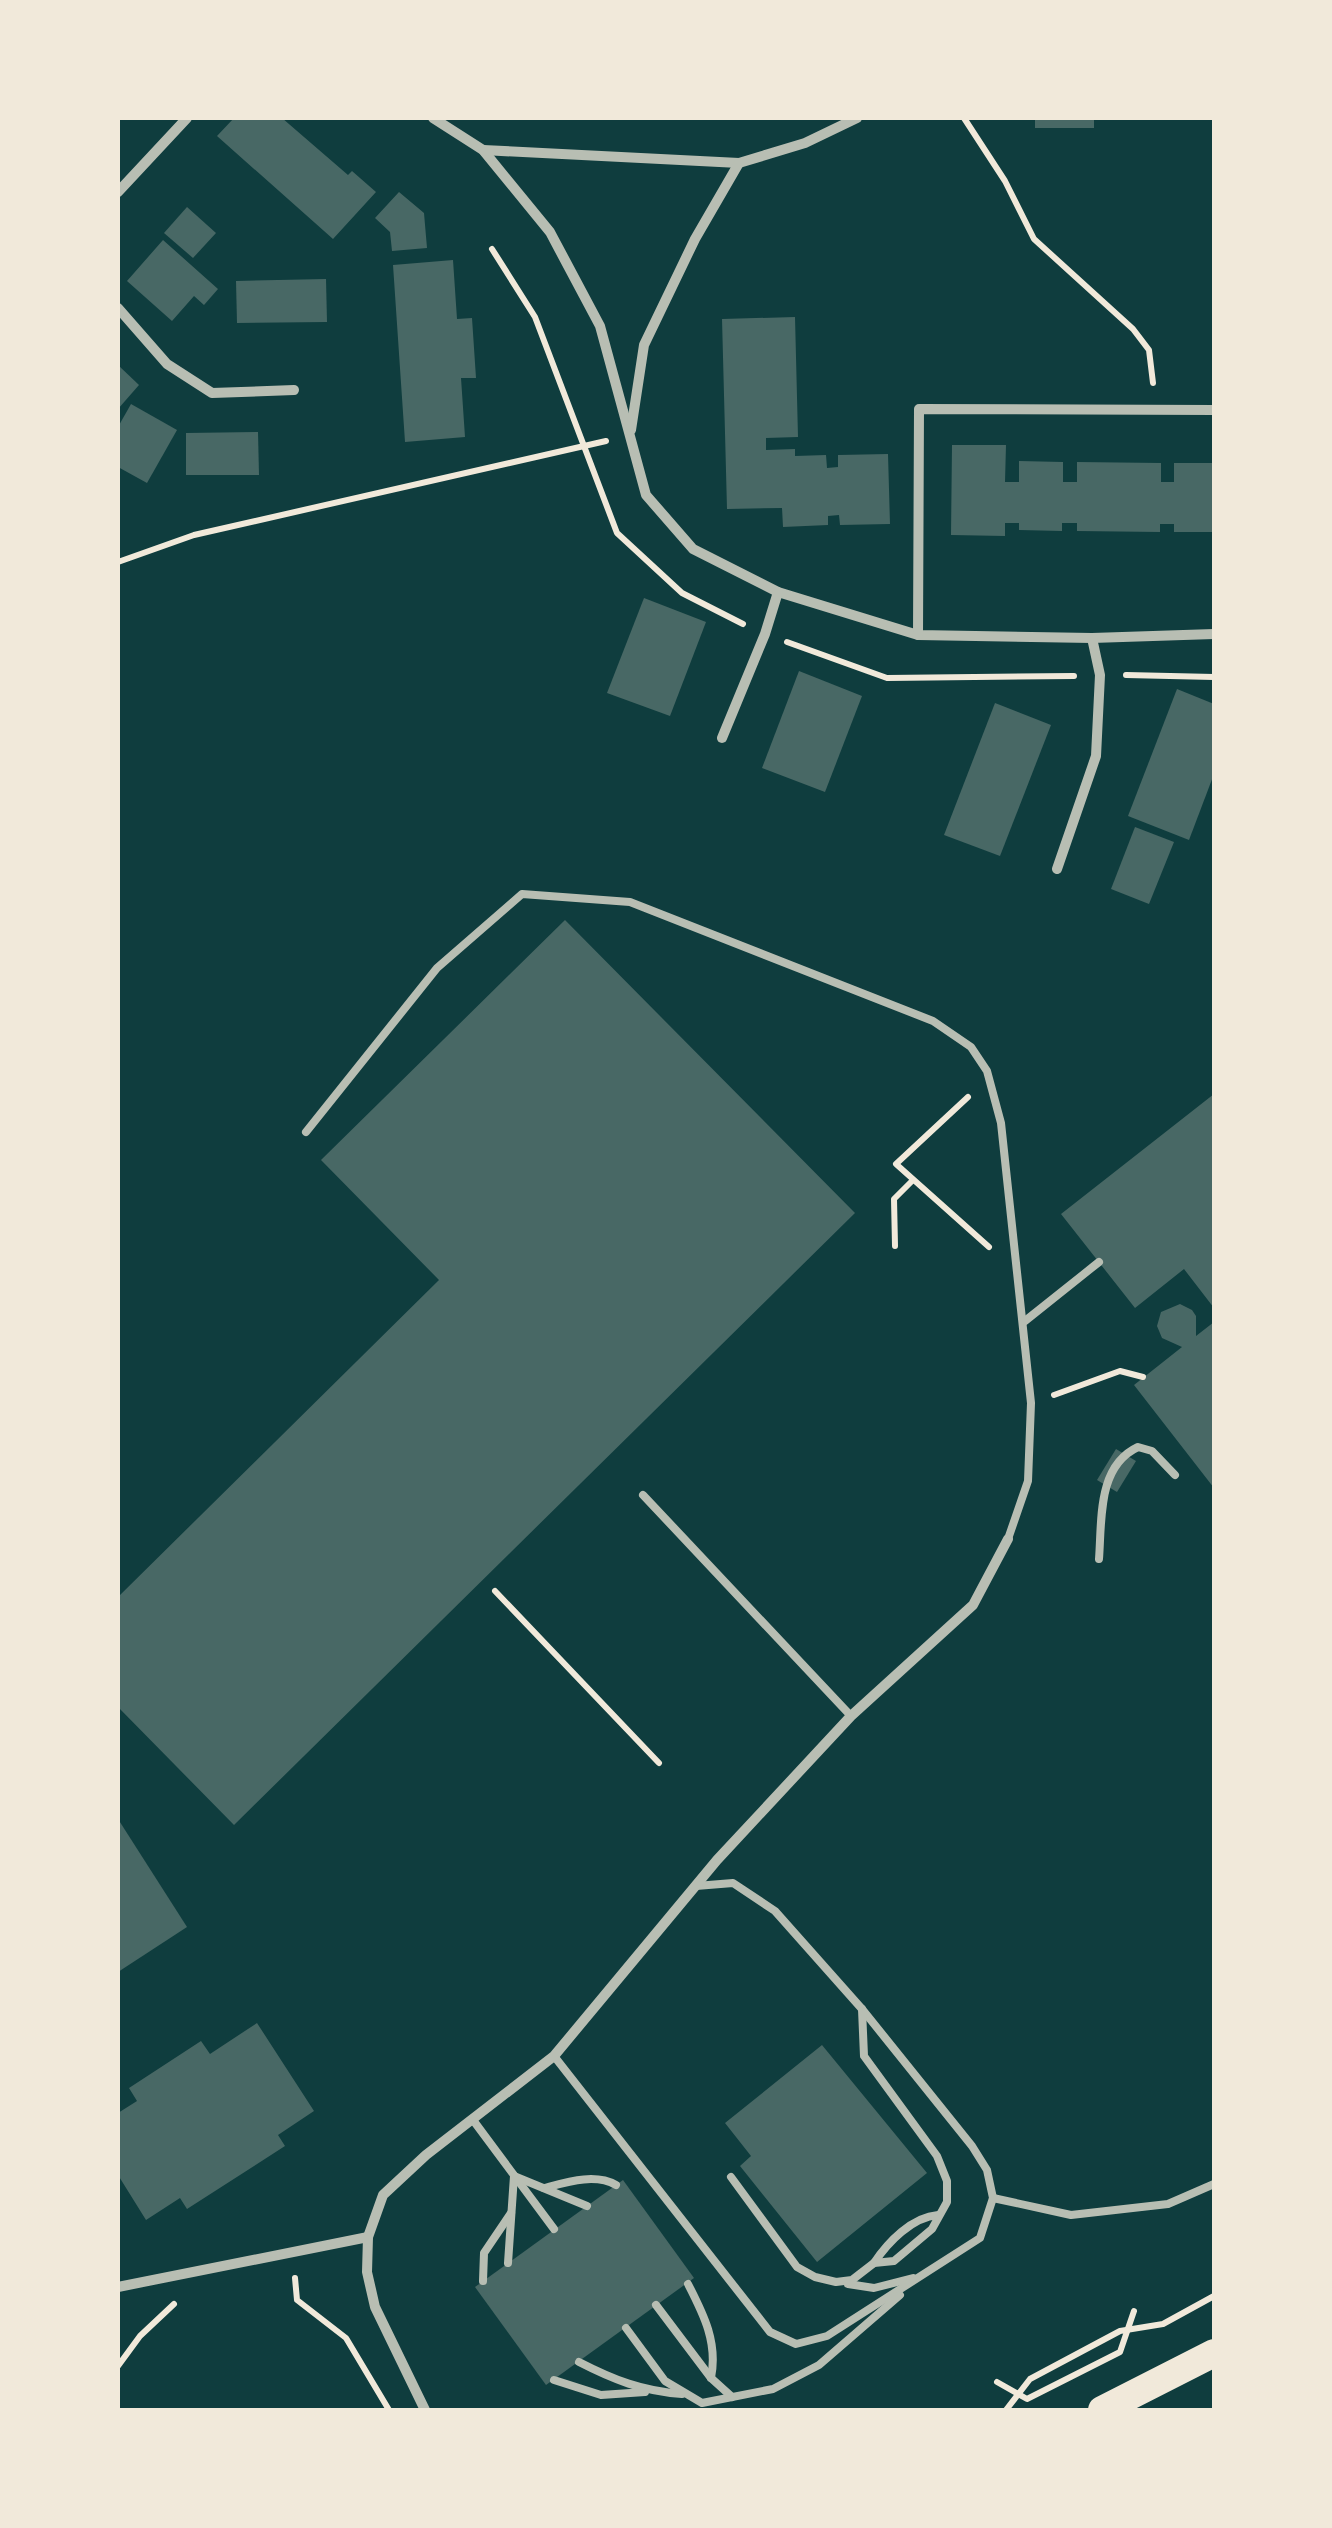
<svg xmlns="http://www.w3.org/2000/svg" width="1332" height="2528" font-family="Poppins,sans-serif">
	<rect width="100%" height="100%" fill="#0f3d3e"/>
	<g fill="#486865">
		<polygon points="234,118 282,118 348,175 352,171 376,192 333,239 217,136"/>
		<rect x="1035" y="118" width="59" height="10"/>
		<polygon points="399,192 424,213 427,248 392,251 390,232 375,218"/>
		<polygon points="187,207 216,233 193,258 164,233"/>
		<polygon points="163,240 218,289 204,305 194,296 172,321 127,281"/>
		<polygon points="453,260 457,319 472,318 476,378 461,378 465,437 405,442 393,265"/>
		<polygon points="326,279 327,322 237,323 236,281"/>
		<polygon points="795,317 798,437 766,438 766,450 795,449 795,456 826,455 827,468 838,467 838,455 888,454 890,524 840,525 839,515 828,516 828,525 783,527 782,508 727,509 722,319"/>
		<polygon points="118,365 139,385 118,409"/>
		<polygon points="131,404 177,430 147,483 118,467 118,427"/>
		<polygon points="258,432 259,475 186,475 186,433"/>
		<polygon points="952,445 1006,445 1005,482 1019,482 1019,461 1063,462 1063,482 1077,482 1077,462 1161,463 1161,482 1174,482 1174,463 1214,463 1214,532 1174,532 1174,524 1160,524 1160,532 1077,531 1077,523 1062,523 1062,531 1019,530 1019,523 1005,523 1005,536 951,535"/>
		<polygon points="644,598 706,622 670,716 607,693"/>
		<polygon points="799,671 862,696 825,792 762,768"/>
		<polygon points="1177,689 1214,704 1214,774 1189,840 1128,816"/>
		<polygon points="995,703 1051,725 1000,856 944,835"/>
		<polygon points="1135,827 1174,842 1149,904 1111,889"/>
		<polygon points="565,920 855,1213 234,1825 118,1707 118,1597 439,1280 321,1160"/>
		<polygon points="1214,1094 1214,1308 1184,1269 1135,1308 1061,1214"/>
		<polygon points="1180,1304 1192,1310 1196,1316 1196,1336 1214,1322 1214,1488 1134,1385 1182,1347 1162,1338 1157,1326 1161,1312"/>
		<polygon points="1116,1449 1136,1461 1117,1492 1097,1480"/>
		<polygon points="118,1819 187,1927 118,1972"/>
		<polygon points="257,2023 314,2111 278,2135 285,2146 187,2209 180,2198 146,2220 118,2175 118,2113 137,2101 129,2088 201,2041 210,2054"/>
		<polygon points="822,2045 927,2173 817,2262 740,2166 751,2156 725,2123"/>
		<polygon points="623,2180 694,2278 546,2385 475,2287"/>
	</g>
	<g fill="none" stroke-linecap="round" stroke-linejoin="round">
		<g stroke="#f1e9da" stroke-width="6">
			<polyline points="964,118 1005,181 1034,239 1133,329 1149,350 1153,383"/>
			<polyline points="492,249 535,317 617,533 682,593 743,624"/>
			<polyline points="118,562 194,535 606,441"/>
			<polyline points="787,642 887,678 1074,676"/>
			<polyline points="1126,675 1214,677"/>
			<polyline points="968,1097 896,1164 989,1247"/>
			<polyline points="895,1246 894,1199 913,1180"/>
			<polyline points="1054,1395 1120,1371 1143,1377"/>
			<polyline points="495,1591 659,1763"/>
			<polyline points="295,2278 297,2300 346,2338 389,2410"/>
			<polyline points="118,2366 140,2336 174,2304"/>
			<polyline points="997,2382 1027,2399 1120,2352 1134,2311"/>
			<polyline points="1006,2410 1030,2379 1120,2331 1163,2324 1214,2296"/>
		</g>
		<g stroke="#b8beb3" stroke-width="8">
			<polyline points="306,1132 437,968 522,894 630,902 933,1021 971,1047 987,1071 1001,1123 1031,1403 1028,1481 1008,1539"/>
			<polyline points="1025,1321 1099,1262"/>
			<polyline points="643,1495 851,1716"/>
			<path d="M1099,1559C1102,1520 1097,1466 1138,1447L1152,1451L1175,1475"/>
			<polyline points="554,2056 770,2332 796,2344 827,2336 980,2238 993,2198 987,2170 972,2146 862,2009 775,1911 733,1883 696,1886"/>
			<polyline points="473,2120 554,2229"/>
			<polyline points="731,2177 797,2267 815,2277 836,2282 852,2280 874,2263 894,2261 932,2229 947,2202 947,2181 937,2156 864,2056 862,2009"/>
			<path d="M544,2188C567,2182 595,2173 616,2185"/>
			<polyline points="993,2198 1071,2215 1168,2204 1214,2184"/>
			<polyline points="508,2263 514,2176 587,2206"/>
			<path d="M874,2263C888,2242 912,2217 938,2215"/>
			<polyline points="483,2281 484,2253 511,2213"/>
			<path d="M688,2284C704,2315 718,2343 711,2378"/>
			<polyline points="848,2284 874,2288 913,2278"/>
			<polyline points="656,2305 711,2378 732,2397"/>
			<polyline points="626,2328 665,2381 702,2403 773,2389 819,2365 900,2295"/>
			<path d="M579,2362C614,2380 642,2391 682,2394"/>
			<polyline points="554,2380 601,2395 645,2392"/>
		</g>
		<g stroke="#b8beb3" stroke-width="10">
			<polyline points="433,118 483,150 550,232 600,326 646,495 693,549 778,592 918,635 1092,638 1214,634"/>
			<polyline points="483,150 739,163 805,143 857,118"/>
			<polyline points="118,192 187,118"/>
			<polyline points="118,308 167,364 212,393 294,390"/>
			<polyline points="631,430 644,345 695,239 739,163"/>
			<polyline points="918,635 919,409 1214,410"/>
			<polyline points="722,738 765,634 778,592"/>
			<polyline points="1057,869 1096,756 1100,675 1092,638"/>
			<polyline points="118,2287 368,2237"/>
			<polyline points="425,2410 375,2307 367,2272 368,2237 383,2195 426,2155 554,2056 717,1860 851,1716 973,1605 1008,1539"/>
		</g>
		<polyline stroke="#f1e9da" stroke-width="28" points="1102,2410 1214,2353"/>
	</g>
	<rect width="1332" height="2528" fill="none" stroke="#f1e9da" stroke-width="240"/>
</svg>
